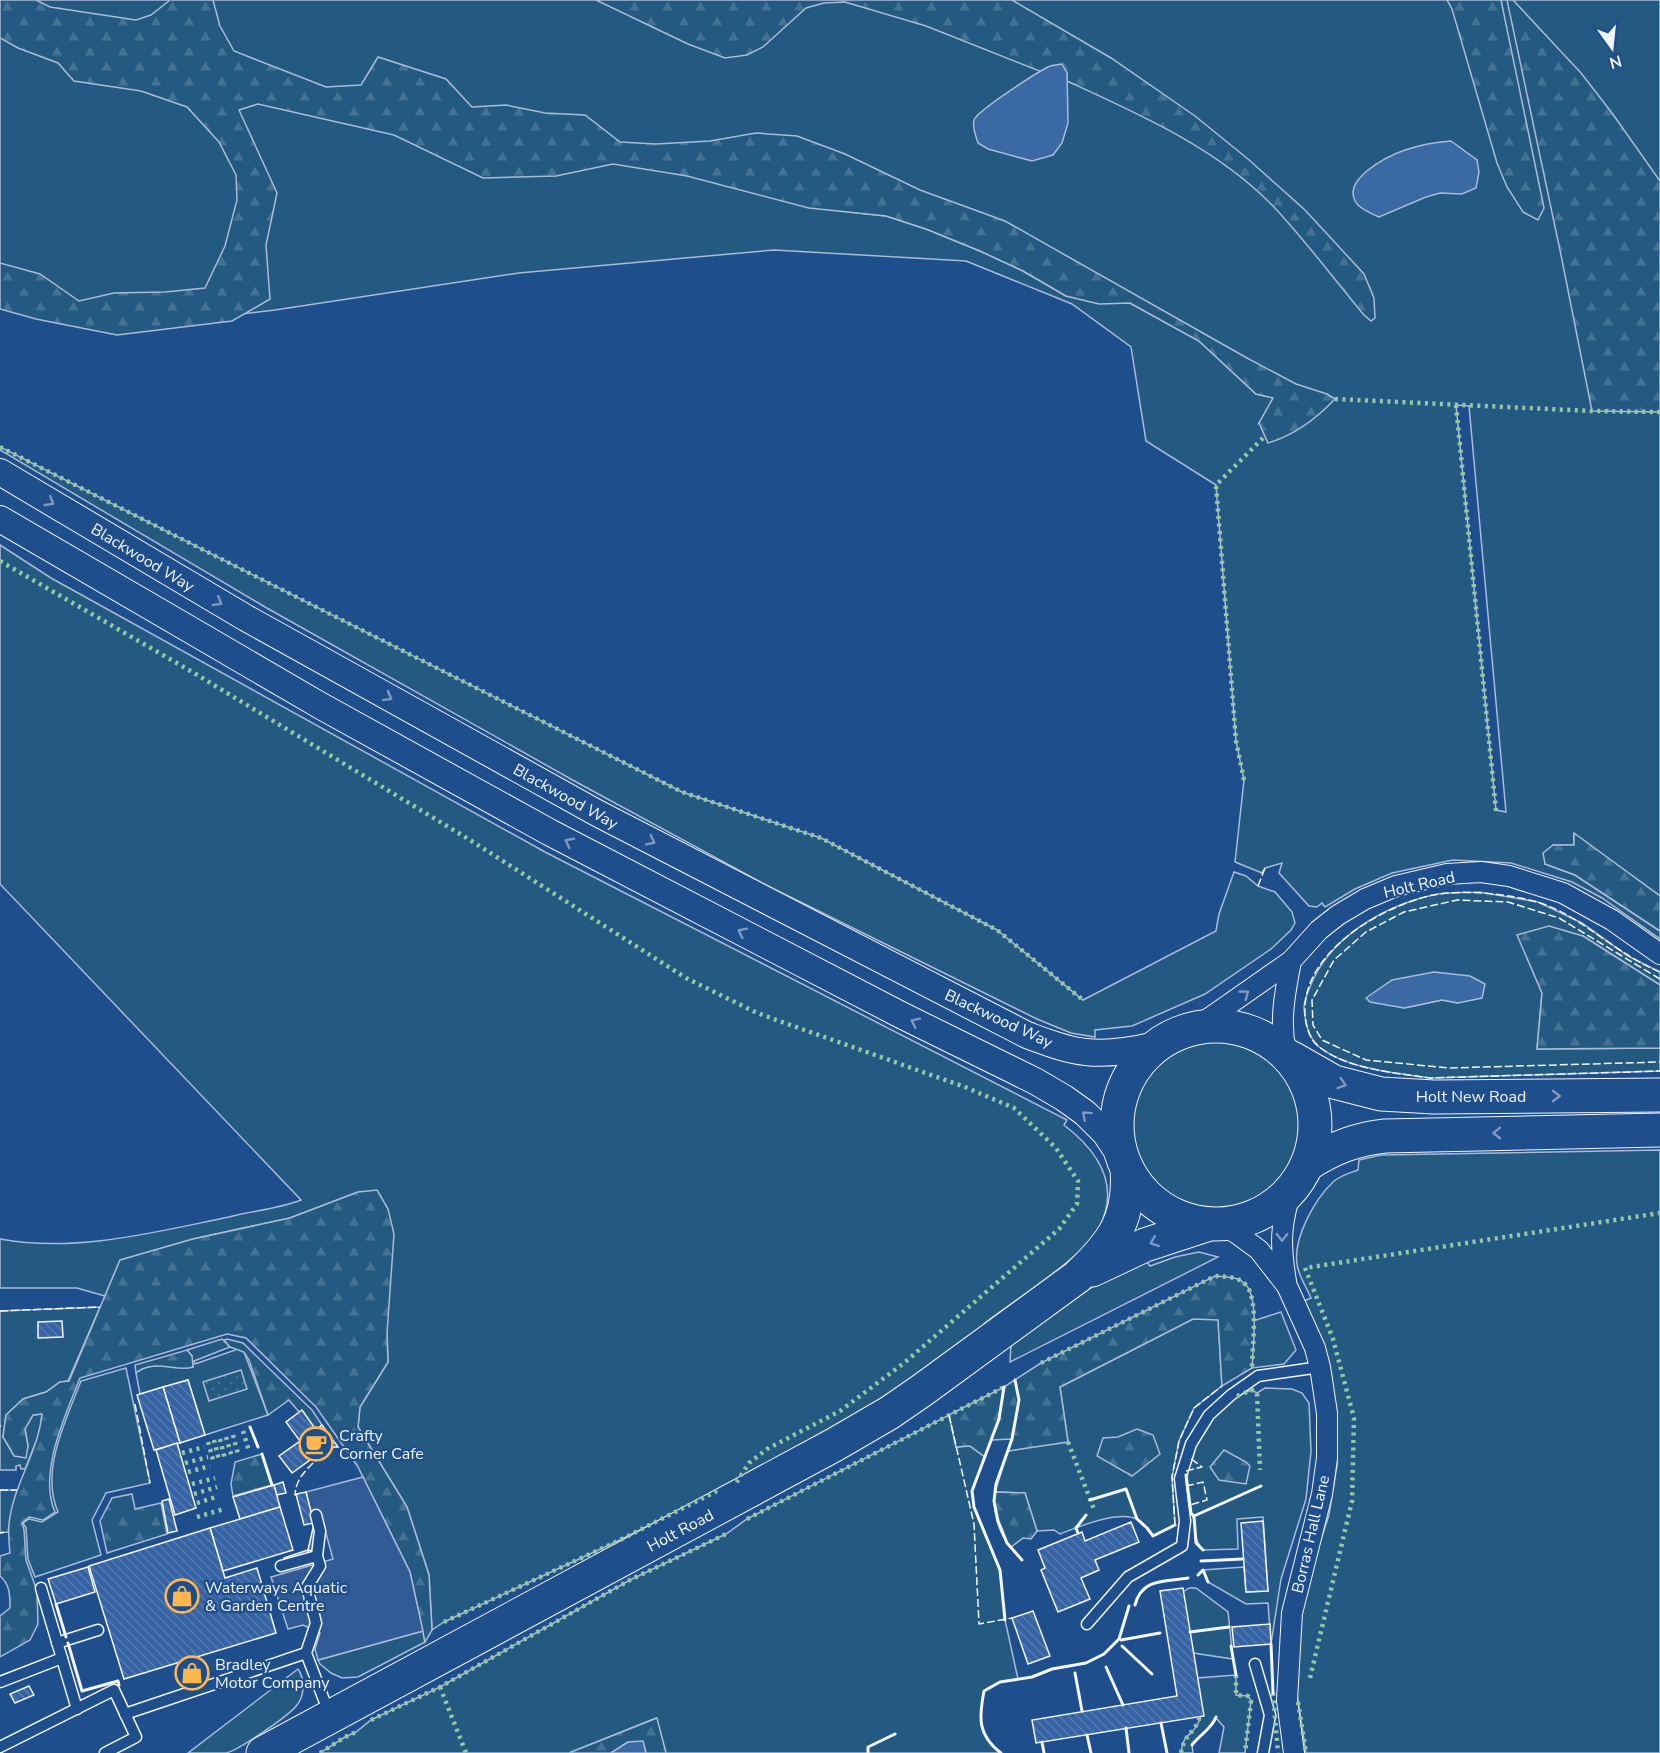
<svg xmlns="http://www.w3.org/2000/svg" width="1660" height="1753" font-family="'Nunito Sans',sans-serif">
	<defs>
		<pattern id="forest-firs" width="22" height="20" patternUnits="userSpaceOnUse" patternTransform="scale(1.5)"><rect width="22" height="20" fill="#245a82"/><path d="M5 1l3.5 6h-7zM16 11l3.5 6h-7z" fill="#447295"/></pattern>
		<pattern id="park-dots" width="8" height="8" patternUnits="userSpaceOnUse" patternTransform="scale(1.5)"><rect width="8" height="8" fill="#245a82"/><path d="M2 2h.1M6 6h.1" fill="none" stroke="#447295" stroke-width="1.8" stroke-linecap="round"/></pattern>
		<pattern id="building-back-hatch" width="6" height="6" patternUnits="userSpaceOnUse" patternTransform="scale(1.5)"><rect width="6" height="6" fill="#3563a3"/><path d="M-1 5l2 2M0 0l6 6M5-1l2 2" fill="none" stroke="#537ab1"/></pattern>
	</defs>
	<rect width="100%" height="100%" fill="#1f4e8c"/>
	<g fill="#245a82" stroke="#a8bbd7" stroke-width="1.5" fill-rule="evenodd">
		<path d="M0,0H1660V896L1574,834V845H1553L1545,864L1575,875L1660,931V939L1602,898L1572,882L1511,863L1453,860L1392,873L1355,889L1325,907L1322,903L1317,907L1309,906L1279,873L1282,863L1265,868L1262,873L1235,862L1244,780L1236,741L1216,485L1146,441L1131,347L1072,304L966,261L774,250L519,273L275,310L114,329L0,290ZM773,135L1015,230L1304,398L1259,423L1274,398L1256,394L1199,341L1130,303L1066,296L1023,271L980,251L926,229L886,216L841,211ZM1456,405L1469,406L1506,812L1496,810Z"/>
		<polygon points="0,447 682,792 821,838 997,930 1083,1000 1216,931 1219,914 1234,872 1246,876 1258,886 1275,892 1292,912 1295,923 1291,930 1271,949 1205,994 1132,1026 1095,1030 1095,1037 1071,1033 1037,1019 770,887 578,783 265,607 0,450"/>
		<path d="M0,545L51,578L545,852L1067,1120L1064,1125C1098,1151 1121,1185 1099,1228C1085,1255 1017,1299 990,1319L984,1324L982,1334L868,1415L620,1540L444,1622L432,1630L429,1575L407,1507L358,1427L360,1407L388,1362L387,1333L358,1192L290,1218L193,1239L120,1260L105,1296L77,1288H0V1239C76,1253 155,1232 229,1217C252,1211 278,1209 301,1200L0,884Z"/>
		<path d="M1479,892L1538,902L1582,923L1628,956L1660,972V985L1583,936L1518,935L1542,993L1537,1049L1660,1048V1071L1430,1078C1395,1073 1346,1069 1318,1046C1308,1037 1305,1021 1304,1008C1304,1000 1307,994 1310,987C1329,937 1384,906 1433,895C1448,892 1464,893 1479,892ZM1485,984L1458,1003L1442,1000L1404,1008Z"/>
		<circle cx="1216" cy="1124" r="84"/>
		<path d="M1660,1150V1753H1306L1294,1674L1297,1612L1329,1515L1337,1465V1421L1322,1343L1304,1301L1311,1298C1307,1288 1298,1275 1297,1264C1293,1238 1315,1199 1333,1182C1339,1176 1350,1173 1358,1170L1359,1160L1381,1155Z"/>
		<polygon points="1199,1252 1218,1257 1010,1362 1011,1345 1076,1296 1145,1259 1150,1266 1175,1257"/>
		<polygon points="100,1307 68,1381 60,1382 46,1392 23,1399 6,1415 3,1437 28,1446 25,1429 33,1415 42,1414 40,1432 25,1469 21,1469 20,1465 16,1466 16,1470 0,1470 0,1311"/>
		<polygon points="1281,1312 1296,1350 1284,1364 1252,1368 1253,1321"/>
		<path d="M1193,1319H1218L1222,1386L1194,1408L1179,1441L1172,1477L1175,1525L1153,1536C1149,1530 1143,1522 1137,1519C1118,1510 1078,1527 1060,1534L1054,1530L1037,1531L1025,1493L995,1492L1008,1451L1068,1441L1060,1387Z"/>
		<path d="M222,1339L230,1347L194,1361L195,1364L238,1349L244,1352L268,1415L205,1435L188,1380L140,1394L136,1373C151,1360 175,1369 193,1367L192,1356L187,1350Z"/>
		<path d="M126,1368L150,1483L106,1493L92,1520L101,1555L35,1577L28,1559L26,1528L23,1523L29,1519L42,1522L58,1512C40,1471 66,1420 81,1381Z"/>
		<path d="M1265,1388L1292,1389L1302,1393L1309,1403L1311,1451L1306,1499L1281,1579L1271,1644L1268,1603L1246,1604L1208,1582L1203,1570L1244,1567L1246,1592L1268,1591L1263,1517L1237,1519L1238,1549L1203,1550C1190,1535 1199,1525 1191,1513C1189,1499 1184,1484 1186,1470C1190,1446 1212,1409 1235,1397C1240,1394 1247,1392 1252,1390L1257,1393Z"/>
		<path d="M949,1415L956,1447L970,1446L985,1457L972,1491L974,1506L1000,1570L1005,1620L1018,1679L1000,1682L984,1691C979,1718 977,1735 1001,1753H666L656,1718L569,1753H320L345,1737L356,1732L371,1720L440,1687L630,1580L726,1534L747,1519Z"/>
		<polygon points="0,1490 17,1490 8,1532 0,1533"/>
		<polygon points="1189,1588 1196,1588 1228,1612 1233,1659 1193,1653 1183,1592"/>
		<polygon points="423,1631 425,1642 358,1677 342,1678 331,1673 320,1664 318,1660"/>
		<path d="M298,1669C305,1679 305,1695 297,1705C290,1715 239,1750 226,1753C216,1753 200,1753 188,1753Z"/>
		<path d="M1236,1675V1695L1248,1696L1251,1701L1245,1753H1219L1224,1727L1216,1718C1211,1730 1200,1734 1192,1745L1193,1753H1181C1184,1732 1189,1739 1197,1725C1205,1714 1198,1691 1197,1678Z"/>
	</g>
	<g fill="url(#forest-firs)" stroke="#a8bbd7" stroke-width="1.5">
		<path d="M0,0H36L50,7L136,20L151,15L170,0H213L220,26L234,51L326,87L361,85L378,57L446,79L472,107L506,105L545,113L585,115L620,142L656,144L710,141L756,133L797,136L845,154L920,190L1005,221L1247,358L1296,384L1327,394L1335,399C1316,419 1295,435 1268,443L1259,423L1273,398L1256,394L1199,341L1130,303L1099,304L1066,296L1023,271L980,251L926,229L886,216L809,208L687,176L613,164L556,176L483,178L394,135L258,104L239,110L277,193L266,245L270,299L232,321L117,335L36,319L0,309V263L40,274L79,301L114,293L165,292L205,288L225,246L237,200L236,175L219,142L187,107L141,91L74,81L58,63L18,48L0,38Z"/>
		<path d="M596,0H1012L1111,58L1195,116L1248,159L1305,210L1364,274L1374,298L1375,318L1371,321L1364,315C1334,279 1305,240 1273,206C1217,148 1139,114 1067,81V73L1048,67L1042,72L926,26L845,2L824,3L806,8L763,47L747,55L725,58L688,44Z"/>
		<polygon points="1447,0 1501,0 1544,208 1538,220 1523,212 1507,187 1497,163 1452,9"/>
		<polygon points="1507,0 1513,0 1581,73 1612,113 1660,181 1660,412 1592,411 1561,255"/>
		<polygon points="1574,833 1660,896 1660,931 1575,875 1545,864 1543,853 1553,845 1574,845"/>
		<polygon points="1549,926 1583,936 1660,985 1660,1048 1537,1049 1542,993 1517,935"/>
		<path d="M377,1190L388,1209L394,1234L387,1333L388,1362L360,1407L358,1427L407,1507L429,1575L432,1630L425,1642L410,1572L358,1467L316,1407L246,1338L227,1334L80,1378C65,1416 38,1473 55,1512L43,1520L29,1517L22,1523L24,1530L26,1560L37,1591L38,1624L30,1640L0,1657V1616L10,1608C10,1596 10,1584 0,1576V1556L10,1553C9,1543 8,1533 9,1524C13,1485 38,1453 42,1414L33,1415L25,1429L28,1446L26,1458L14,1456L3,1437L6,1415L23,1399L46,1392L60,1382L69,1381L120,1260L193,1239L290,1218L358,1192Z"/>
		<path d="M1215,1276C1226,1277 1238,1276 1246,1285C1259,1299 1253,1348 1252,1368L1222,1386L1218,1320L1193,1319L1060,1387L1068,1442L1008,1451L1011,1439L992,1440L985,1457L970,1446L956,1447L949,1415L1004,1387L1041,1363Z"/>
		<polygon points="227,1339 243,1343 312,1410 322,1425 316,1430 302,1411 299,1412 289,1400 268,1415 249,1360 244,1352 230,1347 224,1340"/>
		<path d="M187,1350L192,1356L193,1367C178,1373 153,1358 136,1373L135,1365Z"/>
		<polygon points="1137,1429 1153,1435 1160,1454 1132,1476 1097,1456 1103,1438 1118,1437"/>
		<polygon points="1224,1450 1246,1462 1250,1466 1246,1484 1219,1480 1210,1467"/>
		<polygon points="262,1454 272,1485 233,1496 231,1484 235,1462"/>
		<path d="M995,1492L1025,1493L1037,1531L1031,1539L1023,1538L1011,1547C998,1534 992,1509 995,1492Z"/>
		<polygon points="132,1494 135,1509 161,1503 167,1534 107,1553 100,1521 112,1498"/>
		<polygon points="657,1718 666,1753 646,1753 643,1742 628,1742 611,1753 569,1753"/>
	</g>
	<polygon fill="url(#park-dots)" stroke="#a8bbd7" stroke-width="1.5" points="241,1370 247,1389 209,1401 203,1382"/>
	<polygon fill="#305b95" stroke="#a8bbd7" stroke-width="1.5" points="363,1477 410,1572 423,1631 318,1660 315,1649 320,1633 303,1625 288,1629 271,1577 333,1559 320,1511 311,1513 306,1492"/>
	<g fill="#3b69a3" stroke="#a8bbd7" stroke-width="1.5">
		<path d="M1062,64L1067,73L1068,123L1062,143L1053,155L1032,161L988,149L978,143C976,136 972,128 974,120C977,111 1036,73 1048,67C1051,65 1057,65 1062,64Z"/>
		<path d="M1451,141L1477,160L1479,172L1476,188L1462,194L1440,193L1426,197L1379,217C1372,214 1363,210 1358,205C1337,181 1388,156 1405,150C1420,145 1436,142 1451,141Z"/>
		<polygon points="1434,972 1470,976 1485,984 1482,998 1458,1003 1442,1000 1404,1008 1370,1002 1366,998 1392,980"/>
		<polygon points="643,1741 646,1753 611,1753 628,1742"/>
	</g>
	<g fill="url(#building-back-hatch)" stroke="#f2f6ff" stroke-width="1.5">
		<polygon points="62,1321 63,1337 38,1338 38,1322"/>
		<polygon points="188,1380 205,1435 180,1443 163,1387"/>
		<polygon points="163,1387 180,1443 154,1450 137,1395"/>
		<polygon points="302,1410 316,1430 322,1425 338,1447 334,1447 316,1460 313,1458 292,1473 279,1456 300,1441 286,1422"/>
		<polygon points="177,1443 196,1508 175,1515 156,1450"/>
		<polygon points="283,1482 286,1493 276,1495 274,1485"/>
		<polygon points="274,1485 280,1507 240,1519 233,1497"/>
		<polygon points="306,1492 314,1523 304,1525 296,1494"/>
		<polygon points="169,1499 177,1531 168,1533 162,1501"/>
		<polygon points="280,1507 293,1550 223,1571 210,1528"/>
		<polygon points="1263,1521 1268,1591 1246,1592 1241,1523"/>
		<polygon points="1131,1522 1139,1542 1095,1560 1099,1570 1081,1578 1090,1599 1058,1612 1041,1570 1045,1568 1038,1550 1082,1532 1085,1541"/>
		<polygon points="210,1528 225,1578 257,1568 276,1633 124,1679 89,1566"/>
		<polygon points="313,1528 317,1529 312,1551 308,1550"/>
		<polygon points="308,1550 309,1555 286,1562 284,1558"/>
		<polygon points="88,1567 95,1592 56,1604 48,1579"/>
		<polygon points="1183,1588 1204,1716 1036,1743 1032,1720 1177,1696 1160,1591"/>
		<polygon points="1033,1611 1050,1656 1028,1664 1012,1618"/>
		<polygon points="1270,1624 1271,1644 1234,1647 1232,1627"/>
		<polygon points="198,1664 202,1677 187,1682 182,1669"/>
		<polygon points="29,1686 34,1695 15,1703 10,1694"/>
	</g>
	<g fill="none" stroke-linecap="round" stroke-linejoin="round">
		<g stroke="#f2f6ff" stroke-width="13">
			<g id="service">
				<polyline points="316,1515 320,1531 317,1556 320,1566 307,1587 316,1623 306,1653 329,1713"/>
				<polyline points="281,1566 317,1556"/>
				<polyline points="41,1588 77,1709"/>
				<polyline points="1087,1624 1128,1577 1182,1546 1185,1521 1180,1479 1191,1444 1209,1415 1231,1395 1258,1376 1320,1367"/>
				<polyline points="57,1643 98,1630"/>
				<polyline points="1255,1664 1270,1715 1263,1753"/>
				<polyline points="0,1682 62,1658"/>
				<polyline points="125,1714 306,1653"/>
				<polyline points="0,1747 114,1690 136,1737 105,1753"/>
			</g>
		</g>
		<g stroke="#f2f6ff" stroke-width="22">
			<g id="minor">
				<polyline points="1198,1026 1291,961 1319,930 1338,915 1365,899 1396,886 1447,874 1481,872 1509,876 1563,893 1612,920 1660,954"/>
				<path d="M1286,1053C1279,1021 1285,993 1291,961"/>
				<polyline points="1218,1224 1236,1233 1259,1250 1287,1286 1315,1348 1320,1367 1327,1413 1327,1458 1322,1494 1292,1613 1287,1700 1294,1753"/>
				<path d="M1286,1281C1280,1246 1280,1223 1292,1189"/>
			</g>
		</g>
		<g stroke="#f2f6ff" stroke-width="28">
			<g id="tertiary">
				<path d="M0,472L246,618L597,813L1027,1035C1046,1042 1066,1050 1086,1052C1109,1055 1135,1050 1157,1045"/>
				<polyline points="0,519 321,706 549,832 901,1015 1035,1081 1064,1098 1085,1113 1105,1133 1123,1160"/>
			</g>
		</g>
		<g stroke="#f2f6ff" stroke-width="35">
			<g id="trunk">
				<circle cx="1216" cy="1125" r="99"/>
				<polyline points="1292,1058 1334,1082 1381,1094 1434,1097 1660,1095"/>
				<path d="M1308,1164C1333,1148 1356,1139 1385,1136L1660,1130"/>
				<polyline points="1092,1270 1145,1245 1209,1224"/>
				<path d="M263,1753L834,1445L889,1413L921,1391L1077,1277C1112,1244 1131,1220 1127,1169"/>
			</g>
		</g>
		<use href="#service" stroke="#1f4e8c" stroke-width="10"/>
		<use href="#minor" stroke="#1f4e8c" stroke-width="20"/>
		<use href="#tertiary" stroke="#1f4e8c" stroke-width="26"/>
		<use href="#trunk" stroke="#1f4e8c" stroke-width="33"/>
		<g stroke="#97c8a6" stroke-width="4.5" stroke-dasharray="3 4.5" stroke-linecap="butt">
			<polyline points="1335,399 1592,411 1660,412"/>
			<polyline points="1456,405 1496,811"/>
			<polyline points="0,447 682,792 821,838 997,930 1083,1000"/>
			<polyline points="0,561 194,673 470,840 686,978 757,1013 965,1087 1014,1108 1056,1148 1078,1181 1077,1204 1059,1229 904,1363 840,1411 767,1449 749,1463 736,1483"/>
			<polyline points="1244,780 1236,741 1216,485 1265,436"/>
			<path d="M1041,1363L1215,1276C1226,1277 1238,1276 1246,1285C1259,1299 1252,1348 1252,1368"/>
			<polyline points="1237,1396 1252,1390 1257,1393 1260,1470"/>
			<polyline points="243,1431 249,1451"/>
			<polyline points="233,1435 238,1454"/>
			<polyline points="226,1437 232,1457"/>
			<polyline points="220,1439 225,1459"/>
			<polyline points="214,1440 219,1460"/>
			<polyline points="208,1442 214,1463"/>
			<polyline points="1068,1442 1095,1512"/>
			<polyline points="182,1453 204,1447"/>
			<polyline points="185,1463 208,1457"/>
			<polyline points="188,1472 210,1466"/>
			<polyline points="192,1484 215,1478"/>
			<polyline points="194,1494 217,1487"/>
			<polyline points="197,1503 216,1497"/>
			<polyline points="197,1517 224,1509"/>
			<polyline points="747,1519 1004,1387"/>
			<polyline points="444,1622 620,1540 717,1491"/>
			<polyline points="1236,1675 1236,1695 1248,1696 1251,1701 1245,1753"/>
			<polyline points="1310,1678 1352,1501 1354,1418 1333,1339 1305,1268 1660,1213"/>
			<polyline points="440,1687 466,1753"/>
			<polyline points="1273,1693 1278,1753"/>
			<polyline points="1298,1702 1306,1753"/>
			<polyline points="371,1720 440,1687 630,1580 726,1534"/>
			<polyline points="320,1753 345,1737 356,1732"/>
			<path d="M1181,1753C1185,1732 1195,1734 1200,1716"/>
		</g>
		<g stroke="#f2f6ff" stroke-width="1.5" stroke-dasharray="8 3" stroke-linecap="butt">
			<polyline points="1258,886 1265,868"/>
			<path d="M1660,972C1649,967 1638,962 1628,955C1598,937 1571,912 1537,902C1509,894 1462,889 1433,895C1382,906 1302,952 1305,1013C1305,1023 1309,1039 1318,1046C1346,1069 1395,1073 1430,1078L1660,1071"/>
			<polyline points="1660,979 1559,918 1508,902 1457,900 1404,912 1366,932 1334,960 1312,1000 1313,1025 1322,1040 1366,1060 1449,1068 1660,1062"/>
			<polyline points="0,1311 100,1307"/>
			<polyline points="135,1404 150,1483"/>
			<polyline points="949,1415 974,1524 979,1624 1012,1618"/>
			<polyline points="0,1426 1,1426"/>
			<polyline points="1186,1471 1202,1467 1190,1458"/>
			<polyline points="1186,1486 1203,1482 1207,1500 1190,1505"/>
			<polyline points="0,1490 17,1490"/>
			<path d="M298,1494L295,1495C296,1479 305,1471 316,1460"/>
			<polyline points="1175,1525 1172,1477 1179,1441 1194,1408 1222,1386"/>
			<polyline points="0,1533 4,1532"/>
		</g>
		<g stroke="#f2f6ff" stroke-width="3">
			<polyline points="1015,1380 1019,1400 1012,1439 996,1484 994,1501 998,1521 1007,1543 1022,1560"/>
			<polyline points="1004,1387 999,1419 972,1491 974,1507 1000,1570 1005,1620"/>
			<polyline points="250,1427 258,1447"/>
			<polyline points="262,1454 272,1485"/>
			<polyline points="1186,1475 1191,1513 1194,1516"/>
			<polyline points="1090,1500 1126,1489 1137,1519 1147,1528 1153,1536 1175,1525"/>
			<polyline points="1078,1533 1076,1528 1086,1515"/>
			<polyline points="1203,1550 1196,1543 1194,1516 1261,1486"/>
			<polyline points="1201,1561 1243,1559"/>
			<polyline points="1198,1575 1203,1570 1208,1582"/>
			<polyline points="56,1604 66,1637"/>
			<path d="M1135,1605C1142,1578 1164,1582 1188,1578"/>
			<polyline points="1190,1632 1229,1627"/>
			<polyline points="1121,1640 1160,1633"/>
			<polyline points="68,1643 82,1691 118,1681 119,1685"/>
			<polyline points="1271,1644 1273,1693"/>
			<polyline points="1122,1646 1152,1674"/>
			<polyline points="1231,1646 1236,1675"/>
			<polyline points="1106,1667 1123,1705"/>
			<polyline points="1075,1673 1082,1711"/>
			<polyline points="1161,1723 1167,1753"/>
			<polyline points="1126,1728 1129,1753"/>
			<polyline points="1087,1735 1091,1753"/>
			<polyline points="1042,1742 1044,1753"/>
			<path d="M1192,1745C1200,1734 1211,1730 1216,1717"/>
			<polyline points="868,1753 868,1747 895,1734"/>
			<path d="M1001,1753C977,1735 979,1717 984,1691L1000,1682L1032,1677L1052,1669L1086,1663L1104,1654L1119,1639L1129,1606"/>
		</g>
	</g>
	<defs><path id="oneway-chevron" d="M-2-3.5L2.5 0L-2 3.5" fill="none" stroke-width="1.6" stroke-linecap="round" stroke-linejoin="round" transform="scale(1.5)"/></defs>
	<g stroke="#7e9ac0">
		<use href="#oneway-chevron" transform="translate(50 502) rotate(31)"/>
		<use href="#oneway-chevron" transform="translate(218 602) rotate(31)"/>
		<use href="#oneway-chevron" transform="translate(388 697) rotate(29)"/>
		<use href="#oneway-chevron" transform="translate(651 841) rotate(27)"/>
		<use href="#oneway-chevron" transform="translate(569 842) rotate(-153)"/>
		<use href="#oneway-chevron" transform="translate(742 932) rotate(-153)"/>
		<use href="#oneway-chevron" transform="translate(1245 994) rotate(-36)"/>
		<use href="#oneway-chevron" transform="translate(915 1022) rotate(-154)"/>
		<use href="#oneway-chevron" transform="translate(1342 1084) rotate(18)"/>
		<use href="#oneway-chevron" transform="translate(1556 1096)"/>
		<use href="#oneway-chevron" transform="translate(1086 1115) rotate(-138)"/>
		<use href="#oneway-chevron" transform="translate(1497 1133) rotate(179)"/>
		<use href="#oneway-chevron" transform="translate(1282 1237) rotate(91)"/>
		<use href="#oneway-chevron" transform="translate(1154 1242) rotate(159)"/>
	</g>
	<defs>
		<g id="cafe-ring" transform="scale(1.725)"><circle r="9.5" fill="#1f4e8c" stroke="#ffb74d" stroke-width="1.5"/><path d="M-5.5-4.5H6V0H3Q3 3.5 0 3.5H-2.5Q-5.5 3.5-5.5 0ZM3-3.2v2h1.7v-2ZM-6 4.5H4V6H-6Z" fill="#ffb74d"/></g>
		<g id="shop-ring" transform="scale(1.725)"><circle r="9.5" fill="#1f4e8c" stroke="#ffb74d" stroke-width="1.5"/><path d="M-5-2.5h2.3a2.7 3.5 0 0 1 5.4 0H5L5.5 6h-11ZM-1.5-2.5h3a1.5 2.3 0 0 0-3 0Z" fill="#ffb74d"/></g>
	</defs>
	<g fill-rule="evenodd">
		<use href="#cafe-ring" x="316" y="1444"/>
		<use href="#shop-ring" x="182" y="1596"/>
		<use href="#shop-ring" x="192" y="1673"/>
	</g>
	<g text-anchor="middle" stroke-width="4.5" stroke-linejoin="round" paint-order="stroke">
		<g font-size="16" fill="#f2f6ff" stroke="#1f4e8c">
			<text transform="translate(143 557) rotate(31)" y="6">Blackwood Way</text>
			<text transform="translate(566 796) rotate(29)" y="6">Blackwood Way</text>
			<text transform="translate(1419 884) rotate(-13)" y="6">Holt Road</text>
			<text transform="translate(999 1018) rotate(25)" y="6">Blackwood Way</text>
			<text x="1471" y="1102">Holt New Road</text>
			<text transform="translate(680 1530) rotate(-28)" y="6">Holt Road</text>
			<text transform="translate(1310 1534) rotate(-77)" y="6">Borras Hall Lane</text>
		</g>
		<g font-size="16" fill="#f2f6ff" stroke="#1f4e8c" text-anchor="start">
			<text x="339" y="1441">Crafty<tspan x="339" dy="18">Corner Cafe</tspan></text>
			<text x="205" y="1593">Waterways Aquatic<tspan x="205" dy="18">&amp; Garden Centre</tspan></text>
			<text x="215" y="1670">Bradley<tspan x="215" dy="18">Motor Company</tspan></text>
		</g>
	</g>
	<g transform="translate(1612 48) rotate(165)" stroke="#1f4e8c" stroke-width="4.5" paint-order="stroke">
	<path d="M0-4.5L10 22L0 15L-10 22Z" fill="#f2f6ff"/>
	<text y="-9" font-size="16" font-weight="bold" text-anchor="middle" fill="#f2f6ff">N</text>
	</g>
</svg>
